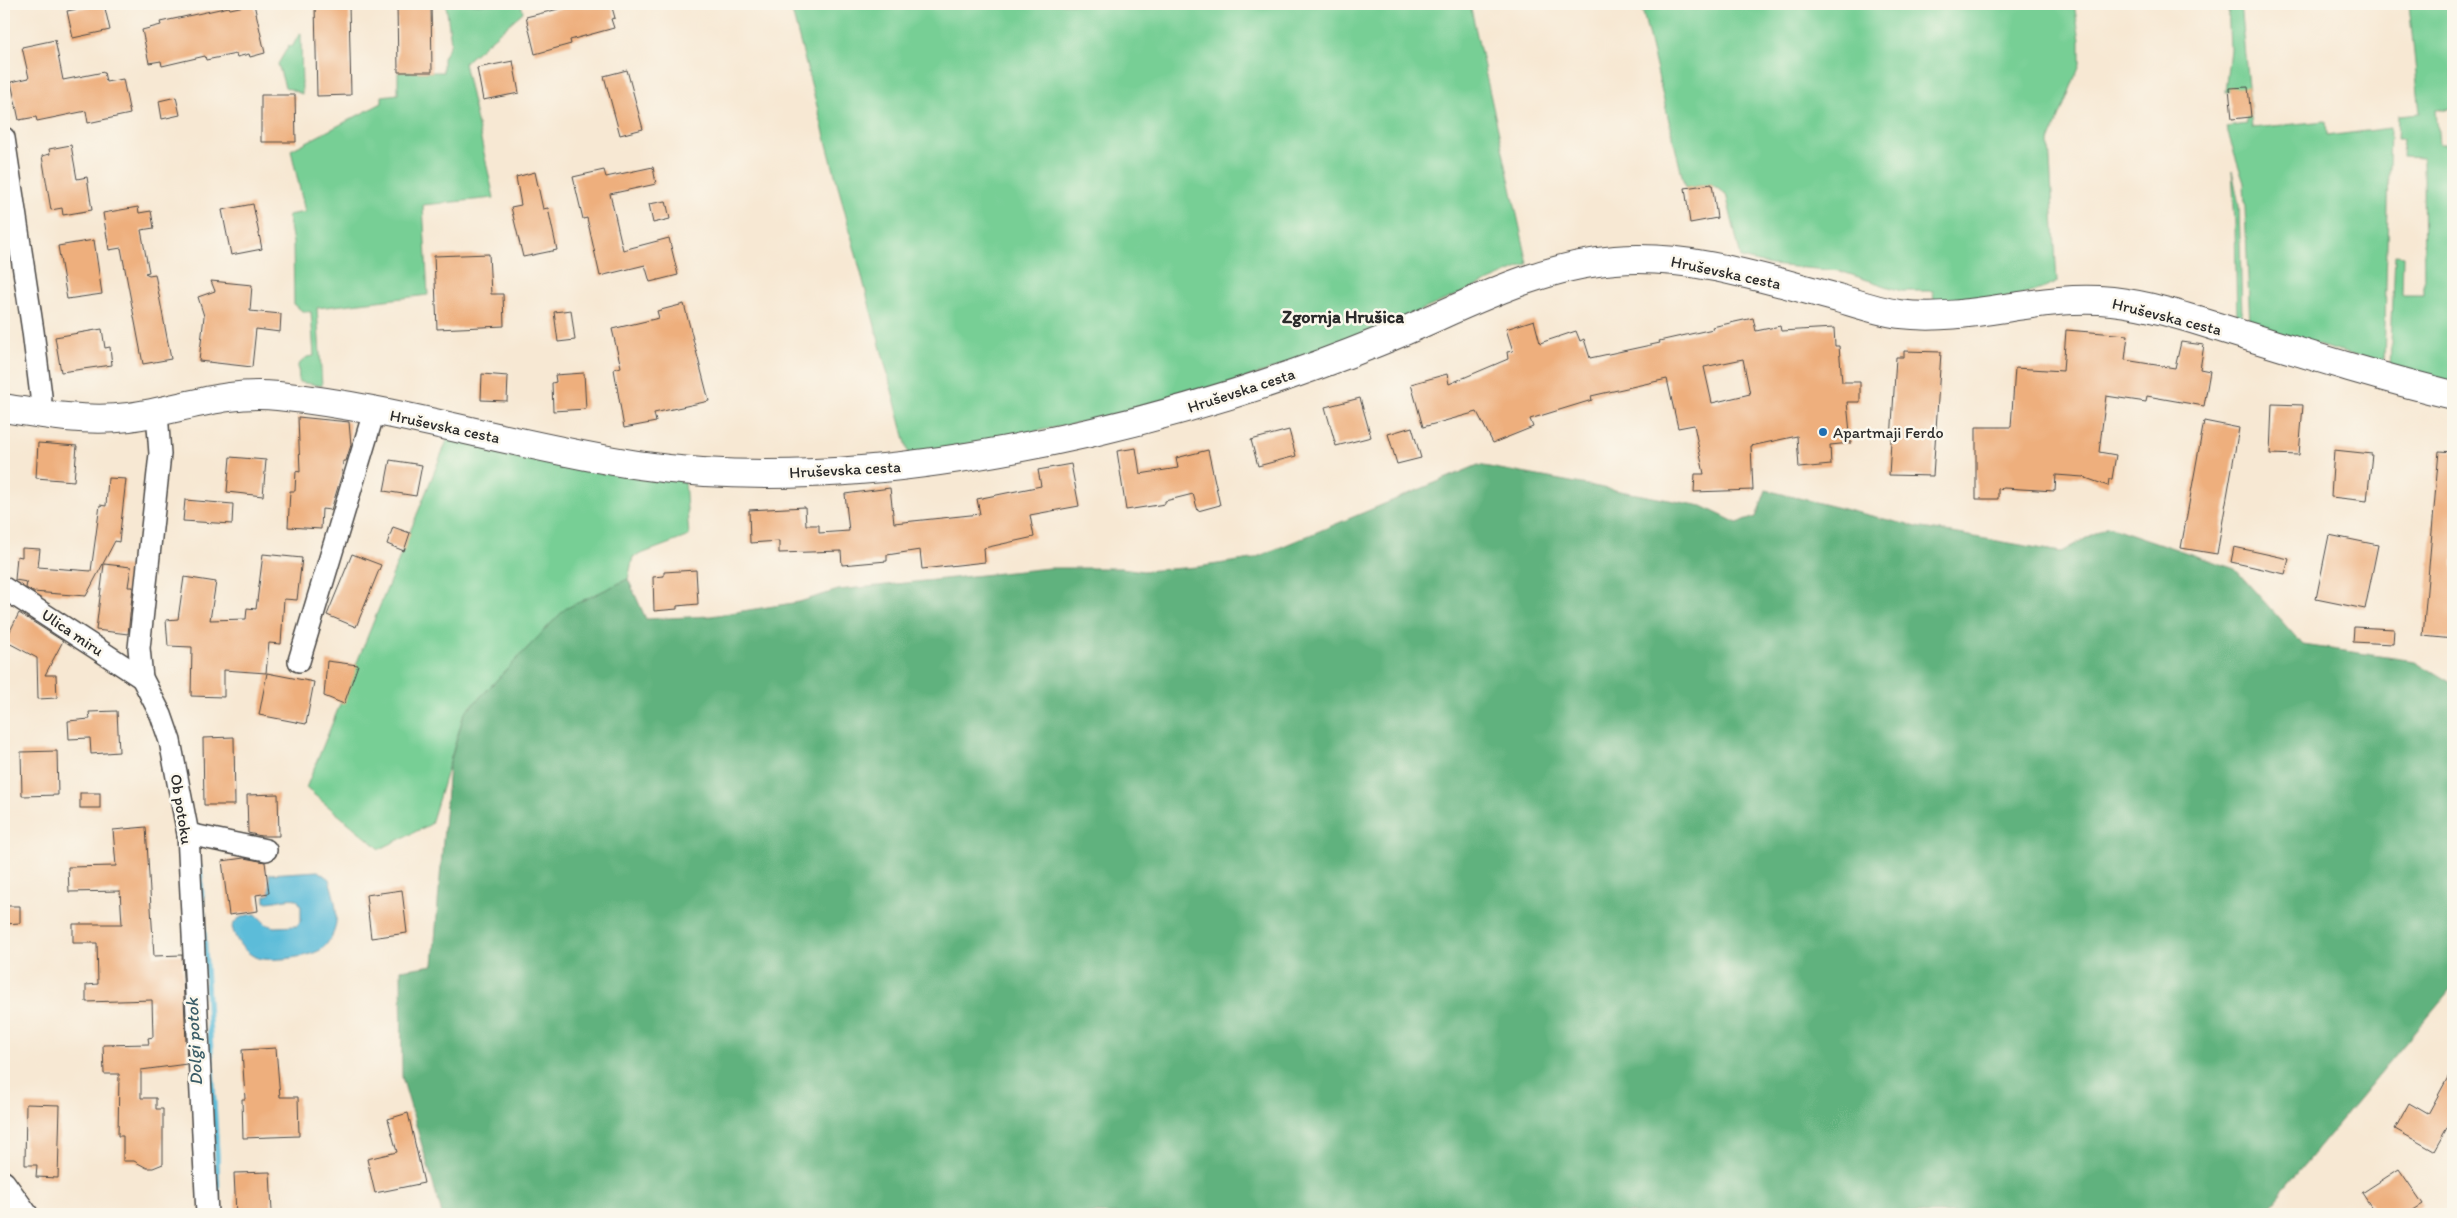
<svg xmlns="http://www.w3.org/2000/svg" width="2457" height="1218" font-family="Itim,sans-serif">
	<rect width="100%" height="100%" fill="#fbf7ec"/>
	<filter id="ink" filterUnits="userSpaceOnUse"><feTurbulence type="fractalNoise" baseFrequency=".02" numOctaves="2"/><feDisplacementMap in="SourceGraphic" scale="10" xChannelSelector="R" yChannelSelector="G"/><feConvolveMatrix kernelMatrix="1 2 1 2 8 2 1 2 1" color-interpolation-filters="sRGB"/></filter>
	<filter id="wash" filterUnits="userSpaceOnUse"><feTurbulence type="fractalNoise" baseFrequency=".0096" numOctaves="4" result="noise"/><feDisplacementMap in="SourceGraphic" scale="20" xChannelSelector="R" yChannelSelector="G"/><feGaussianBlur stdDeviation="1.12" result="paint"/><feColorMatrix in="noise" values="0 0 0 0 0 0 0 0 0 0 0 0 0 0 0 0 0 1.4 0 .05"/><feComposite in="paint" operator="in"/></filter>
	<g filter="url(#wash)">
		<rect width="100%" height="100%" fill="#f7e8d3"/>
		<g fill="#77cf95" stroke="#517d60">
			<polygon points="446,4 521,4 523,12 464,63 494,198 423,205 428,295 317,308 322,386 299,382 298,365 307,357 314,356 311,312 302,311 294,304 293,243 288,215 305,212 291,150 382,103 382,96 398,94 398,72 443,72 443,58 451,43"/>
			<path d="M790,4H1470L1528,264C1427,308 1325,354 1219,387C1118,419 1013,435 909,455Z"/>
			<path d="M1641,4H2074L2080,40V64L2049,143L2057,282C2030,299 1966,302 1934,303L1933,291H1901L1840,271L1770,265L1741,258L1726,194L1711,184L1685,188Z"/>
			<polygon points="2228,4 2240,4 2252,128 2326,121 2327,136 2390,128 2384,364 2250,326 2244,183 2226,127 2247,124 2244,90 2225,92 2230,49"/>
			<polygon points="2409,4 2453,4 2453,108 2436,110 2439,144 2453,144 2453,382 2390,367 2395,255 2403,256 2402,295 2424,295 2423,158 2402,157 2403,139 2397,139 2398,115 2420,113"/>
			<polygon points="300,33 301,34 302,94 285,87 278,64 289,45 292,47"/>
			<polygon points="2232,170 2239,205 2242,317 2237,322 2235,224"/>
			<polygon points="448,438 685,481 689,536 633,557 628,579 565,609 464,714 431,824 380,849 306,788"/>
		</g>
		<polygon fill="#61b27e" stroke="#466e54" points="1478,465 1702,506 1737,523 1756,517 1766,490 1917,527 2061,552 2108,526 2235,569 2303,645 2415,661 2453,684 2453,986 2263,1214 442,1214 402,1077 401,970 433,965 449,766 464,714 565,609 628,579 646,619 711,616 799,602 838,590 1049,568 1122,568 1143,571 1197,567 1252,559"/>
		<path fill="#5bbcd9" stroke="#437482" d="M318,871L329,879C334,896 341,918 332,936C330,939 326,946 323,948C314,957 267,963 255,957C242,950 236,941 232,927C237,917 244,915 256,914L266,924L274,927L297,926L301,920V906L297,899C286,897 277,902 265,902V896L270,894L269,874Z"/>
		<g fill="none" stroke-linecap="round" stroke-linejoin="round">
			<polyline stroke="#5bbcd9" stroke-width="5.5" points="200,868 217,1156 218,1214"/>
		</g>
		<g id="blocks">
			<g fill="#eeaf7d" fill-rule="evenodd">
				<polygon points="104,4 110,30 73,38 67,11"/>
				<polygon points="254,4 265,53 250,57 249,54 237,57 236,54 206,60 205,56 162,66 161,61 149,63 142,30 161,25 160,22 229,7 230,9"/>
				<polygon points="397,4 431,4 432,72 398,72"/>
				<polygon points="579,4 611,4 615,18 611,19 614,28 570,40 571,44 535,54 526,17"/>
				<polygon points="315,5 349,5 351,95 317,96"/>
				<polygon points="55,40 63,80 104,72 106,82 123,79 130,114 88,123 86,111 37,121 36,117 19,120 11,82 29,78 22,47"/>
				<polygon points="513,61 519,93 483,100 477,68"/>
				<polygon points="627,70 643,129 620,135 604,76"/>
				<polygon points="2248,87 2251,117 2232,119 2229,88"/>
				<polygon points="261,95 295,95 296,142 261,142"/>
				<polygon points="176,97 180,115 162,119 159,101"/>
				<polygon points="71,145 77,179 87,177 92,210 63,215 62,208 51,210 42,156 50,154 49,149"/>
				<polygon points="653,167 656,184 610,194 623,250 669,238 678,275 650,282 645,265 600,276 587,218 583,219 573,177 604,170 606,177"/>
				<polygon points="535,172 543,209 548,208 557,250 523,257 511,207 521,205 516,177"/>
				<polygon points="1712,184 1717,218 1690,223 1685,188"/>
				<polygon points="666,201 670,219 653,223 649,204"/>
				<polygon points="253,204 262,249 231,255 222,210"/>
				<polygon points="138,207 139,213 151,211 154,228 141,230 149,272 145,273 149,275 155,274 171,359 143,364 121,248 109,250 103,213"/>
				<polygon points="94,240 102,294 67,299 58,246"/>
				<polygon points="489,254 491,294 503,294 504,326 437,329 434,256"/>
				<polygon points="211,281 252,285 250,311 281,314 280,332 256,329 252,367 199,361 204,316 198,297 215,291"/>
				<polygon points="684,304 709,401 654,413 656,422 624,428 614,369 621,367 612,329 659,318 657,311"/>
				<polygon points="571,310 575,340 558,342 554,312"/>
				<path d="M1753,318L1756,331L1780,326L1781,331L1834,328L1835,346H1839L1842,382H1860V402H1847L1851,443L1830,445L1831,465L1799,468L1797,436L1751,446L1753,490L1694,492L1695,474H1704L1694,425L1678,428L1667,379L1591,396L1592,400L1530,419L1533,427L1493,443L1477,412L1423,427L1411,384L1447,374L1449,384L1508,359L1507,352L1513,351L1506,329L1534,320L1540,343L1576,331L1580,341L1584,339L1590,358L1660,343L1659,341L1713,329L1712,327ZM1743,359L1750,394L1712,403L1704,367Z"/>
				<polygon points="102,329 105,348 110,347 112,365 61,372 55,337"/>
				<polygon points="2066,330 2128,335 2125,360 2175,368 2181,342 2204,345 2200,369 2210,371 2204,406 2147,396 2146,402 2106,396 2099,452 2116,455 2112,479 2109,479 2108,486 2083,477 2056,475 2055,491 2004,488 1998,489 1998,499 1976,499 1976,427 2011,427 2015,368 2063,371"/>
				<polygon points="1904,351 1941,352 1933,476 1889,475 1896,357 1904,357"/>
				<polygon points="584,373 586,409 553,411 552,383 556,382 555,375"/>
				<polygon points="482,374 508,376 507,401 481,400"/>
				<polygon points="1360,398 1371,437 1336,446 1325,407"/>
				<polygon points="2272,404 2303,405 2299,455 2270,454"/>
				<polygon points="298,417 349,422 351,445 346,461 343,461 342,474 331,510 322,509 321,529 288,527 290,491 295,491 296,471 300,472"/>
				<polygon points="2204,421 2239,428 2217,554 2181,548"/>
				<polygon points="1412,427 1421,458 1397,464 1388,434"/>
				<polygon points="1289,430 1296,456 1258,466 1251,440"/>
				<polygon points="38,443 77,446 74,481 36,478"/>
				<polygon points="1136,448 1140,474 1178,468 1176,458 1208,450 1220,505 1198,511 1193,494 1165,501 1165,504 1126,510 1117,451"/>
				<polygon points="2334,450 2372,454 2367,501 2331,497"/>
				<polygon points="2439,451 2453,452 2453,639 2423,636"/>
				<polygon points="230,457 266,460 263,496 227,492"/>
				<polygon points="390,460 422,465 416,496 384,491"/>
				<polygon points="1071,464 1079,506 1030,515 1034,537 984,548 985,562 922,569 920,550 887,555 887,561 842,565 841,551 779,553 779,541 750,543 749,510 805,507 806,525 819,525 819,533 849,531 845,494 890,488 894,523 980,514 977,499 1041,486 1038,470"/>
				<polygon points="108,478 126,479 119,542 115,541 86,596 33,592 26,588 27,582 15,580 17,556 22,557 22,548 40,549 38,567 91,571 100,505 106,506"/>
				<polygon points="185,500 233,504 232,524 183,521"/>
				<polygon points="393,527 410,533 404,551 387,544"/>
				<polygon points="2329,535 2378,545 2365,609 2316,599"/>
				<polygon points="2234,547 2289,559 2285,574 2231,562"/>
				<polygon points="263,554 302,558 297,600 284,599 281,644 269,643 266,673 224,670 224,697 191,696 192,647 168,646 166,620 178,619 184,577 216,582 210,620 246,619 247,608 256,609"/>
				<polygon points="352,554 381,565 356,627 327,615"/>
				<polygon points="104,564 131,567 128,587 133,587 128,634 96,630"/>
				<polygon points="696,570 698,604 677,606 677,609 654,611 653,577 664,576 664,572"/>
				<polygon points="19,613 63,641 45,675 56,675 57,698 38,699 37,658 5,641"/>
				<polygon points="2354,627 2394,629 2393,644 2353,642"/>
				<polygon points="327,661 358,665 344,704 324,696"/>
				<polygon points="267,673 314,682 306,724 259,715"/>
				<polygon points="117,711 119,752 91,754 90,738 69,739 68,721 90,719 89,712"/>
				<polygon points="234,737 235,805 204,805 203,738"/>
				<polygon points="57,751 58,795 22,796 21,752"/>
				<rect x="80" y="793" width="20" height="15"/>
				<polygon points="278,794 279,836 261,836 248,833 247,795"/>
				<polygon points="146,827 154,956 182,955 187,1064 141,1070 141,1098 156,1098 156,1109 163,1109 163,1164 153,1168 147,1168 134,1161 123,1161 123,1136 118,1136 119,1074 104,1074 103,1045 149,1044 148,1038 153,1037 152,1000 86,1002 86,985 98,984 97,943 73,943 73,924 122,924 120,891 69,892 68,867 116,866 113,830"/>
				<polygon points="244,858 265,862 269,893 256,895 258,911 229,915 222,861"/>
				<polygon points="402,890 407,933 371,938 366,895"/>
				<polygon points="4,906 20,906 20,923 4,924"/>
				<polygon points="276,1048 280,1097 298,1097 299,1136 243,1138 242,1099 245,1099 242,1050"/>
				<polygon points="2453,1068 2453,1117 2434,1151 2395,1129 2409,1103 2428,1114"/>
				<polygon points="26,1104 60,1105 58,1178 36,1177 37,1165 25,1165"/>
				<polygon points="408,1113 424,1183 375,1193 367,1159 397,1152 388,1119"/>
				<polygon points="2399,1169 2423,1204 2407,1214 2376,1214 2362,1193"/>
				<polygon points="270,1172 272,1212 236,1214 234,1173"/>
			</g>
		</g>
	</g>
	<g filter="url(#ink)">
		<use href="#blocks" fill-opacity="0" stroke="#4a4744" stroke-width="1"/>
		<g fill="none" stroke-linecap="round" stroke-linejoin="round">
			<g stroke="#4a4744" stroke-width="24">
				<g id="minor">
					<polyline points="4,138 33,331 41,396 40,413"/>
					<polyline points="157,412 160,454 139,648 142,678 161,715 170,741 188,834 207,1214"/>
					<polyline points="4,588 142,678"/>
					<polyline points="299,661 374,412"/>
					<polyline points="188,834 266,850"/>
					<polyline points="4,1182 27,1214"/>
				</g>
			</g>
			<g stroke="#4a4744" stroke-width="30">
				<path id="tertiary" d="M4,408C45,415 87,422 129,417C181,410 225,390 278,396C400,408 517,447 638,465C787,487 943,466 1089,433C1188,410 1284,380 1378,342C1456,311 1530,267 1615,260C1692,254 1765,279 1838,298C1858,304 1878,311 1899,314C1972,323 2040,293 2112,301C2158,306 2203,323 2247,336C2315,357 2383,378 2453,395"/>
			</g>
			<use href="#minor" stroke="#fff" stroke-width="21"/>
			<use href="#tertiary" stroke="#fff" stroke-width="28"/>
		</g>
	</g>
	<circle fill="#1f6fb2" stroke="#fbf7ec" stroke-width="2" cx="1823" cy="432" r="5"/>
	<g text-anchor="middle" stroke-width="5" stroke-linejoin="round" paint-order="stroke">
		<g font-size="16" fill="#2b2b2b" stroke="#fbf7ec">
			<text transform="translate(1726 272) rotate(12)" y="6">Hruševska cesta</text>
			<text transform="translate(2167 316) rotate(14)" y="6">Hruševska cesta</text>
			<text transform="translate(1241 390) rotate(-18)" y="6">Hruševska cesta</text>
			<text transform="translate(445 426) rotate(12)" y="6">Hruševska cesta</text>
			<text transform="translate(845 469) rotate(-3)" y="6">Hruševska cesta</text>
			<text transform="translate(73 632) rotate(34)" y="6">Ulica miru</text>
			<text transform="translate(182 809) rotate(81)" y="6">Ob potoku</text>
		</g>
		<g font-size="16" fill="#2b2b2b" stroke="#fbf7ec" text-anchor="start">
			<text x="1833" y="438">Apartmaji Ferdo</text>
		</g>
		<g font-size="18" font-weight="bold" fill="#2b2b2b" stroke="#fbf7ec">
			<text x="1343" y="323">Zgornja Hrušica</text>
		</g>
		<g font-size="18" font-style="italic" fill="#3c5e68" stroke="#fbf7ec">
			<text transform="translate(194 1042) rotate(-93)" y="6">Dolgi potok</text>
		</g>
	</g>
	<rect width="2457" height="1218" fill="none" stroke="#fbf7ec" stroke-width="20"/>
</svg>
